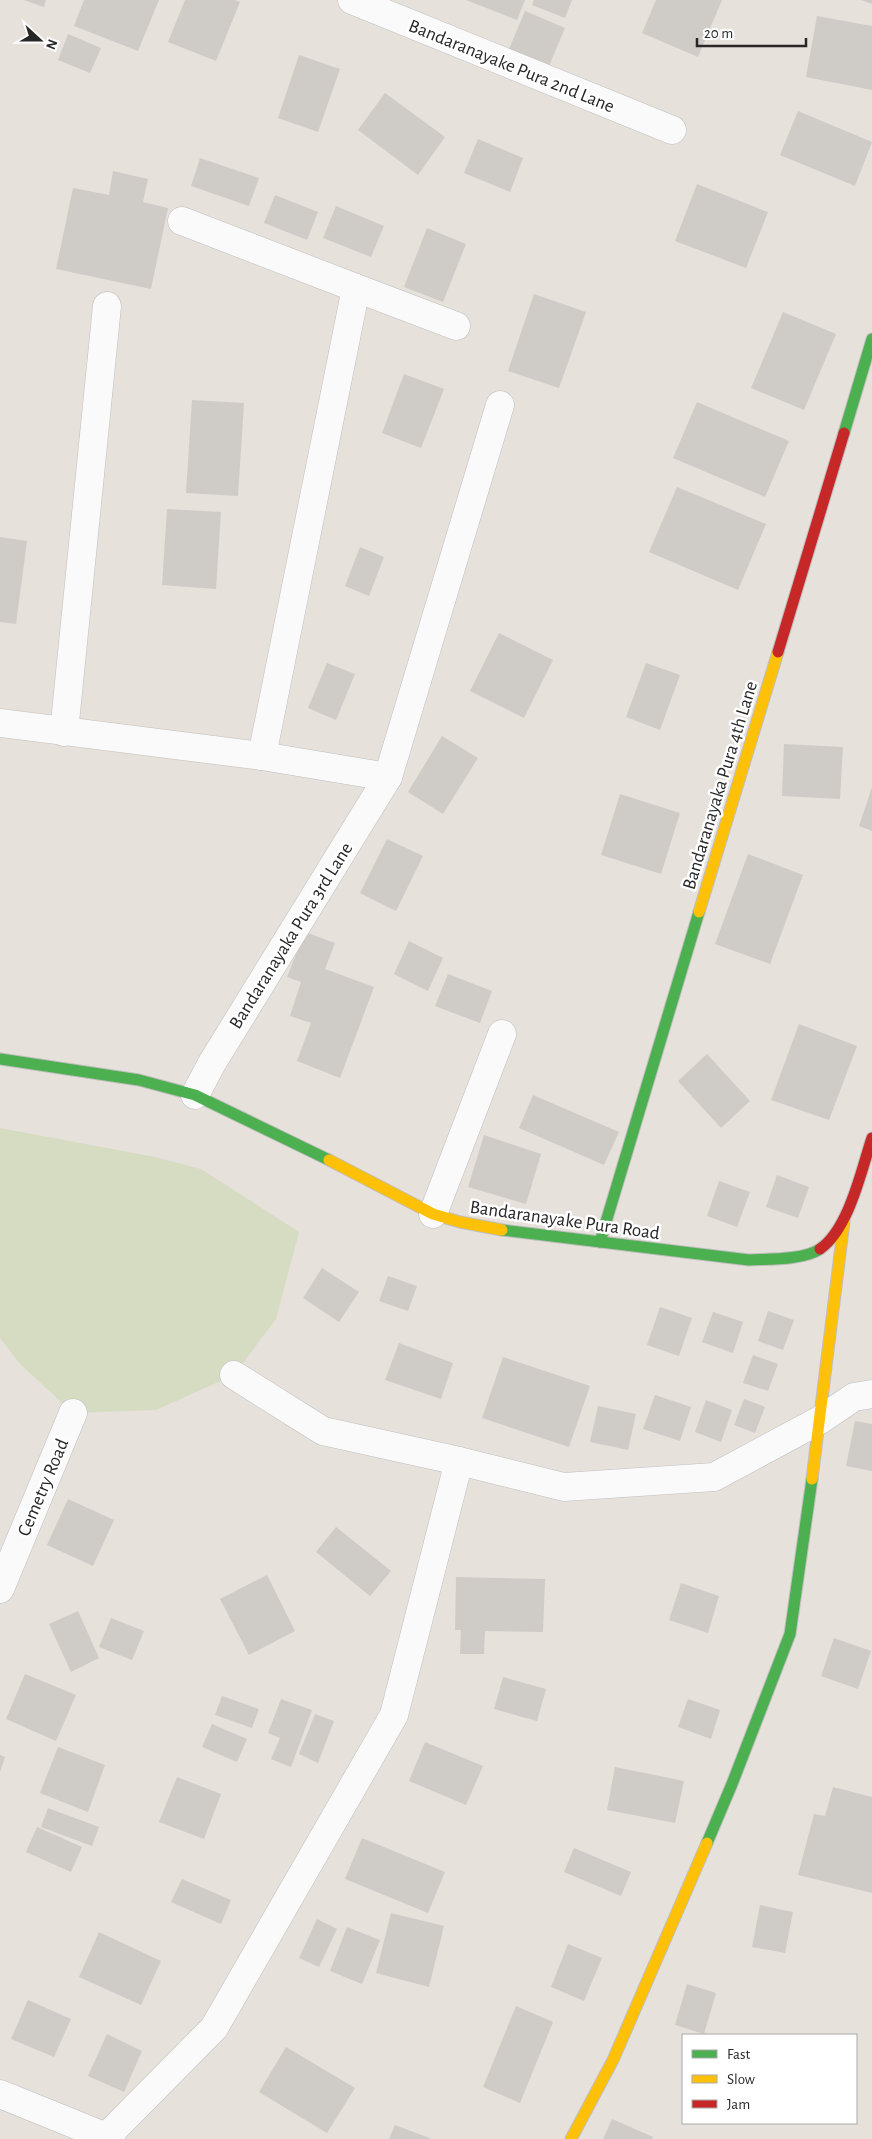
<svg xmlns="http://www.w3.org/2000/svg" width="872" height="2139" font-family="'Alegreya Sans',sans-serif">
	<rect width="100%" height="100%" fill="#e7e1dc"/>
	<polygon fill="#d5dcc2" points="0,1128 155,1157 201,1169 299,1232 276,1319 234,1375 156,1410 73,1413 20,1364 0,1338"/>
	<g fill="#cfcbc7">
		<polygon points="24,0 46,0 44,7"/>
		<polygon points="84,0 159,0 138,51 74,26"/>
		<polygon points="185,0 235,0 240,2 216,61 168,42"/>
		<polygon points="466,0 525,0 517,20"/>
		<polygon points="534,0 572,0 565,18 532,5"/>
		<polygon points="656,0 722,0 698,57 642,33"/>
		<polygon points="861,0 872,0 872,4"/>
		<polygon points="525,11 565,28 549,66 509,49"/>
		<polygon points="817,16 872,26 872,90 806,77"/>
		<polygon points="68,34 101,48 90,73 58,60"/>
		<polygon points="299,55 340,69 318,132 278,118"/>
		<polygon points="385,93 445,137 418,175 358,130"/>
		<polygon points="798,111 872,142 855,186 780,155"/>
		<polygon points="478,139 523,158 510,192 464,173"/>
		<polygon points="200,158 259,178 249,206 191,186"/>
		<polygon points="113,171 148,179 143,202 168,208 151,289 56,269 73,188 109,195"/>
		<polygon points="697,184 768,212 746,268 675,241"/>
		<polygon points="275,195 318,212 307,240 264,223"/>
		<polygon points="336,206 384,226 371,257 323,238"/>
		<polygon points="427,228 466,244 443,302 404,287"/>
		<polygon points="534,294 586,312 559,388 508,371"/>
		<polygon points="783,312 836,334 804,410 751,388"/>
		<polygon points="404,374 444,389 421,448 382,433"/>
		<polygon points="192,400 244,403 238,496 186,493"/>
		<polygon points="697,402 789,441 765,497 673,458"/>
		<polygon points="677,487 766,524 738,590 649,552"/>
		<polygon points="167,509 221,512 216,589 162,585"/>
		<polygon points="0,537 27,541 16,624 0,622"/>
		<polygon points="360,547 384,557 369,596 345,586"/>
		<polygon points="499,633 553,660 524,718 470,691"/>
		<polygon points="327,663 355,674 336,720 308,708"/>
		<polygon points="646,663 680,675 660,730 626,717"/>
		<polygon points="442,736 478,758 443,814 408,792"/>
		<polygon points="784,744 843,747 840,799 782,796"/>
		<polygon points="872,787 872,831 859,826"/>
		<polygon points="620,794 680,813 661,874 601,855"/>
		<polygon points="387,839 423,856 396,911 360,893"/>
		<polygon points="748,854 803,875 770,964 715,944"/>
		<polygon points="305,932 335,943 325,969 374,987 340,1078 297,1061 311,1023 290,1016 301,982 287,977"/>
		<polygon points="409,941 443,958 428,991 394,974"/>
		<polygon points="448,974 492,991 480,1023 435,1006"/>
		<polygon points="799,1024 857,1046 829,1120 771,1100"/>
		<polygon points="707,1054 750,1101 721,1128 678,1081"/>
		<polygon points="533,1095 619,1132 604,1165 519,1128"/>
		<polygon points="484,1135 541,1154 526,1204 468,1187"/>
		<polygon points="777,1175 809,1187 798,1218 766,1207"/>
		<polygon points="719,1181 750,1192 737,1227 707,1216"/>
		<polygon points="322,1268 359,1292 339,1322 303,1298"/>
		<polygon points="388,1276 417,1286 408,1311 379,1301"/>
		<polygon points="660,1307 692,1318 679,1356 647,1345"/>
		<polygon points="768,1311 794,1320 783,1350 758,1341"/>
		<polygon points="713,1312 743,1322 733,1353 702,1342"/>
		<polygon points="399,1343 453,1363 441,1399 385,1380"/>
		<polygon points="753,1355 778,1364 768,1391 743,1383"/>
		<polygon points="503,1357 590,1386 569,1447 482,1418"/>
		<polygon points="655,1395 691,1407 680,1441 643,1429"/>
		<polygon points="744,1399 765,1407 755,1433 734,1425"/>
		<polygon points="706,1400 732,1410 721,1442 695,1432"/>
		<polygon points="598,1406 636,1414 628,1450 590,1442"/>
		<polygon points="855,1421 872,1424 872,1471 846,1466"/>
		<polygon points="68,1499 114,1520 93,1566 47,1545"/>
		<polygon points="336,1527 391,1571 370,1596 316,1552"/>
		<polygon points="267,1575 295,1631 249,1655 220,1599"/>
		<polygon points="456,1577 545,1579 543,1632 485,1631 484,1654 460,1654 461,1630 455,1630"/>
		<polygon points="681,1583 719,1596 708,1633 669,1620"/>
		<polygon points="78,1611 99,1658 71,1672 49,1624"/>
		<polygon points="111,1618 144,1631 132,1660 99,1647"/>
		<polygon points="834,1638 871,1651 858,1689 821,1676"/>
		<polygon points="25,1674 76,1695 56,1741 6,1719"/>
		<polygon points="503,1677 546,1689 537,1721 494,1709"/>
		<polygon points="222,1696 259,1709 252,1728 215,1715"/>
		<polygon points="281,1699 312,1710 291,1767 271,1759 280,1738 268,1733"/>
		<polygon points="688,1699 720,1710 711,1739 678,1727"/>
		<polygon points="315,1714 334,1721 318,1763 299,1754"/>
		<polygon points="212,1724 247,1739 237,1762 202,1747"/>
		<polygon points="425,1742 483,1766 466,1805 409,1781"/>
		<polygon points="58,1747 105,1765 88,1812 40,1793"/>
		<polygon points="0,1755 5,1757 0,1772"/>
		<polygon points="615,1767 684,1781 675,1823 607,1810"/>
		<polygon points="177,1777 221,1794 204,1839 159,1822"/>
		<polygon points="833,1787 872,1797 872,1893 798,1875 814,1814 825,1816"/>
		<polygon points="48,1808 99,1827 92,1846 41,1827"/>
		<polygon points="37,1827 82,1847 71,1872 26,1852"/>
		<polygon points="362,1838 445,1872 428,1913 345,1879"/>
		<polygon points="574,1848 631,1872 621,1896 564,1872"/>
		<polygon points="182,1879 231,1900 221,1924 171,1902"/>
		<polygon points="760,1905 793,1912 785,1953 752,1947"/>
		<polygon points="391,1913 444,1926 429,1987 376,1973"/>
		<polygon points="317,1919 337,1929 319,1967 299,1958"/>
		<polygon points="347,1927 380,1940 362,1984 330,1971"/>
		<polygon points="99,1932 161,1961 141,2005 79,1977"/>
		<polygon points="568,1944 602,1958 584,2001 551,1987"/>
		<polygon points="687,1984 716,1993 704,2034 675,2025"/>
		<polygon points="28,2000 71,2019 54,2057 11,2039"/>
		<polygon points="516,2006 553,2022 520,2103 483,2087"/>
		<polygon points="107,2034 142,2051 124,2092 88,2076"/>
		<polygon points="286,2047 355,2088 327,2133 259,2092"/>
		<polygon points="612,2119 653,2137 652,2139 603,2139"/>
		<polygon points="395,2125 432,2139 389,2139"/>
	</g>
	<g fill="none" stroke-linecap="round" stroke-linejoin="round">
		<g stroke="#bfbebe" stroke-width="29">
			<g id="street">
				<polyline points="352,0 672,130"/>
				<polyline points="182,221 356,288"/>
				<polyline points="0,723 262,756 388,777"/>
				<polyline points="64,732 107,306"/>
				<polyline points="262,756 356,288 456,326"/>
				<polyline points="195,1095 212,1063 388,777 500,405"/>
				<polyline points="433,1214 502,1034"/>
				<polyline points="234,1375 323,1431 459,1461 564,1487 714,1477 820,1420 854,1397 872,1394"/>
				<polyline points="0,1589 73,1413"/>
				<polyline points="0,2094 111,2139"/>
				<polyline points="104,2139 214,2028 394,1715 459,1461"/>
			</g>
		</g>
		<g stroke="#bfbebe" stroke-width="13">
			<g id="fast">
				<polyline points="844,433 872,339"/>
				<polyline points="0,1059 139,1080 195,1095 329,1160"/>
				<path d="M502,1230L749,1260C769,1259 804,1260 820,1249"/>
				<polyline points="600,1242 699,912"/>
				<polyline points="707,1843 732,1784 790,1634 812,1479"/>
			</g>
		</g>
		<g stroke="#bfbebe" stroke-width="13">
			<g id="slow">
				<polyline points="699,912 778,652"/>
				<polyline points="329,1160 433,1214 460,1222 502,1230"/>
				<polyline points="812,1479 844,1222"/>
				<polyline points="571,2139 613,2060 707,1843"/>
			</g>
		</g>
		<g stroke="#bfbebe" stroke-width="13">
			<g id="jam">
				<polyline points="778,652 844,433"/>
				<path d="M820,1249C849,1229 861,1171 872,1138"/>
			</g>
		</g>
		<use href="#street" stroke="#fbfafa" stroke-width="28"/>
		<use href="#fast" stroke="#4caf50" stroke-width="11"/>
		<use href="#slow" stroke="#ffc107" stroke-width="11"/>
		<use href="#jam" stroke="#c62828" stroke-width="11"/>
	</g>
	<g text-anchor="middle" stroke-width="5" stroke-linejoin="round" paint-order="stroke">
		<g font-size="19" fill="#272727" stroke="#fff">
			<text transform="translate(512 65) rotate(22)" y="7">Bandaranayake Pura 2nd Lane</text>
			<text transform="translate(719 785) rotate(-73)" y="7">Bandaranayaka Pura 4th Lane</text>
			<text transform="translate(290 935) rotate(-58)" y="7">Bandaranayaka Pura 3rd Lane</text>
			<text transform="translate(565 1219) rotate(8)" y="7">Bandaranayake Pura Road</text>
			<text transform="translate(42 1487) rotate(-67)" y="7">Cemetry Road</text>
		</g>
	</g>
	<rect x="682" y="2034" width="175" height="90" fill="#ffffff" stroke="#a9a9a9"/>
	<rect x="692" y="2050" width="25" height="8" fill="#4caf50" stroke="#a9a9a9"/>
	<text x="727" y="2059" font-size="15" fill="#272727">Fast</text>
	<rect x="692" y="2075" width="25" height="8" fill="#ffc107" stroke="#a9a9a9"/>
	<text x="727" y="2084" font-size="15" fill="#272727">Slow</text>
	<rect x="692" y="2100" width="25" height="8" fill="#c62828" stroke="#a9a9a9"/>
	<text x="727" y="2109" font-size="15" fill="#272727">Jam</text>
	<g transform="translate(40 40) rotate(111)" stroke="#ffffff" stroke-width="4" paint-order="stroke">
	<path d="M0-4L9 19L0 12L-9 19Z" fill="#272727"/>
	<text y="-8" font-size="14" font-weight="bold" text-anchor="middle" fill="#272727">N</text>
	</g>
	<path d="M697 38v8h109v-8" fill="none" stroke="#272727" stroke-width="2.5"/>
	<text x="704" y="38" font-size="15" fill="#272727" stroke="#ffffff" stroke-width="4" paint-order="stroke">20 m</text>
</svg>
